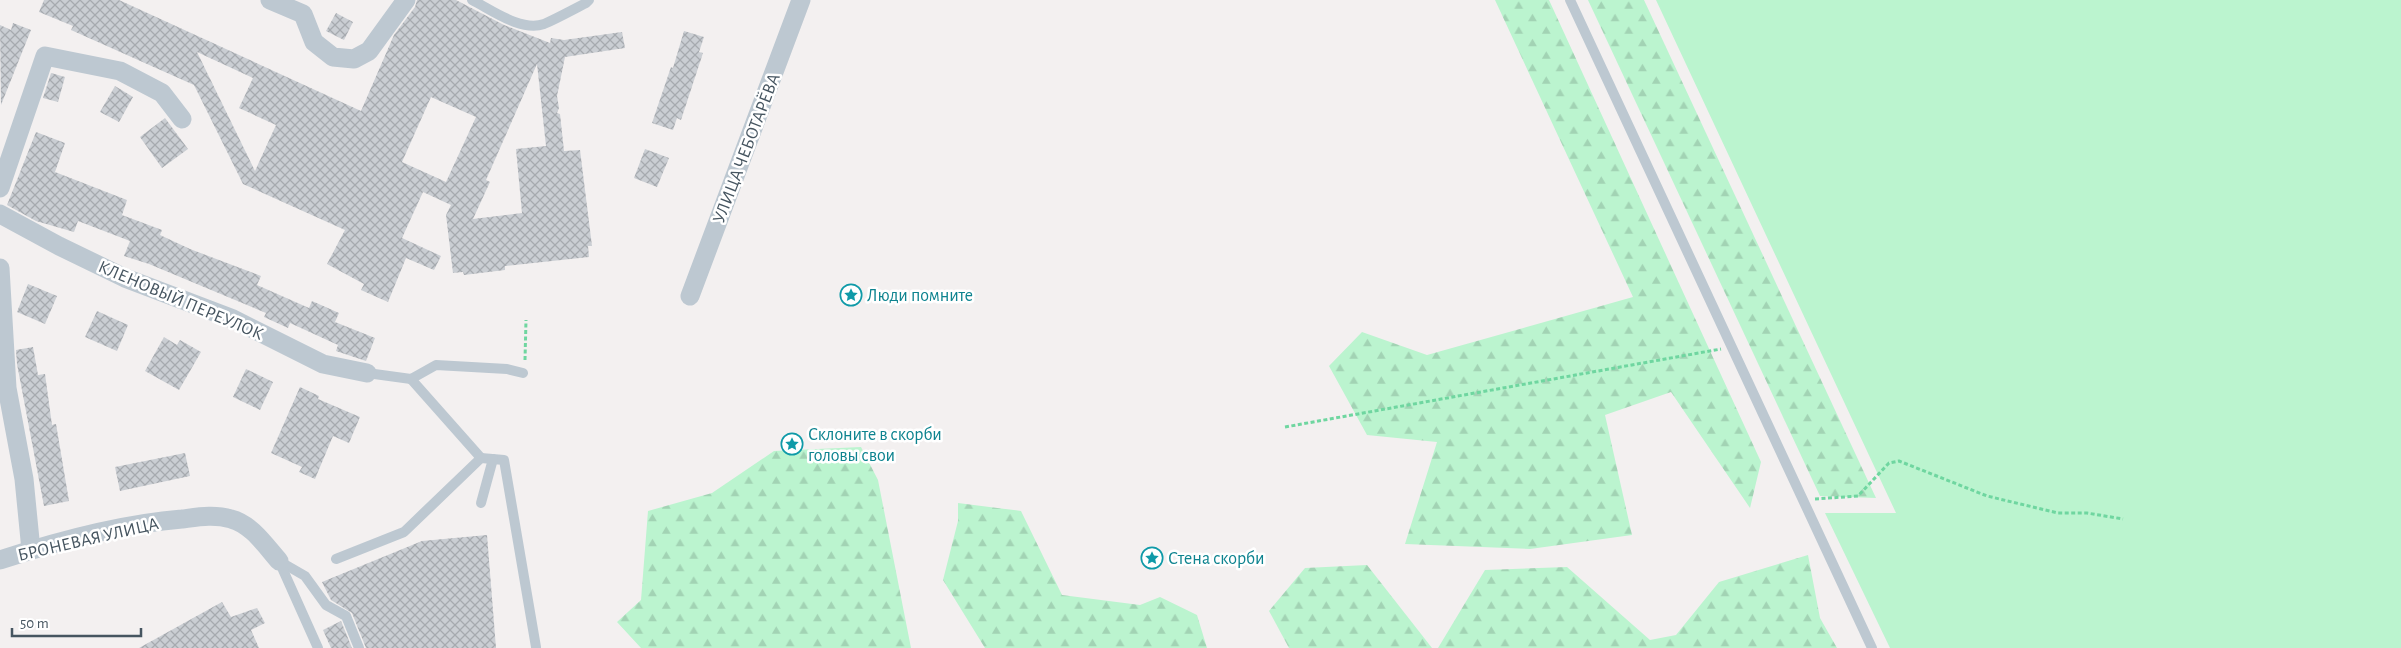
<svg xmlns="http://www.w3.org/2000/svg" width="2401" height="648" font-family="'Alegreya Sans',sans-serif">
	<defs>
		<pattern id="forest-firs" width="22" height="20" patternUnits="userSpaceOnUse" patternTransform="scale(1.25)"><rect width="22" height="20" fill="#bbf4cf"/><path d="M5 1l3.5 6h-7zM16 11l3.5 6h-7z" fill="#a2d3b4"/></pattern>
		<pattern id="building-cross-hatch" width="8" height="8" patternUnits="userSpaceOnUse" patternTransform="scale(1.25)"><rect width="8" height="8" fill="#caced3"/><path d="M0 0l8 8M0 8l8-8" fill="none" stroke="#a6aaaf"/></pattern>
	</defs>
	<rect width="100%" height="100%" fill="#f3f0f0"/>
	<polygon fill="#bbf4cf" points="1656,0 2401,0 2401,648 1890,648 1825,513 1896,513"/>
	<g fill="url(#forest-firs)">
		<polygon points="1495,0 1549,0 1761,462 1750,508 1671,392 1605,415 1632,535 1530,549 1405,544 1437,442 1367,435 1329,366 1362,332 1427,355 1633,297"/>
		<polygon points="1588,0 1644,0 1876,498 1820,496"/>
		<polygon points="861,447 878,480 911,648 641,648 617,622 641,600 648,511 712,493 774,451"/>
		<polygon points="958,503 1021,511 1062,595 1140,605 1160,597 1197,615 1207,648 985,648 943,580 958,521"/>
		<polygon points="1808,555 1820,618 1837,648 1438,648 1485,570 1567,567 1650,640 1676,635 1719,582"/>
		<polygon points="1367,565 1432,648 1289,648 1269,611 1305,568"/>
	</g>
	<g fill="url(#building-cross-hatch)" fill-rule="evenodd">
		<path d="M44,0H119L361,111L394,35L415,7L417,0H456L504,25L550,43L551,38L564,40L622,32L625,48L565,57L557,96L559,108L557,113L560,114L564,151L580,150L592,246H588L589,257L505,266V270L464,275L463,272L453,273L446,215L451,205L423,192L402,238L441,256L434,270L406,258L388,302L361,290L364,284L327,264L345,230L243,184L194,85L71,30L73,26L39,12ZM197,52L253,78L239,108L276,125L255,171ZM537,64L546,146L516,149L522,213L473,219L490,182L486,180ZM431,97L476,117L446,182L402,162Z"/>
		<polygon points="336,13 353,22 344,40 326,31"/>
		<polygon points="13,23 31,30 1,105 0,25 11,30"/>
		<polygon points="684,31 704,37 699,52 703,53 681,120 677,118 673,130 652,123 671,67 673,68"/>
		<polygon points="51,73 65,77 58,102 43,98"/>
		<polygon points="115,86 133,97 119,122 100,112"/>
		<polygon points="165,118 188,149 162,168 140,137"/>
		<polygon points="36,132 65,143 55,172 127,200 122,215 162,230 160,235 190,249 261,276 257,285 309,308 312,301 339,313 335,322 375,338 366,361 336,351 338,345 290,323 288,328 264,317 266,313 149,264 124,256 130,241 78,221 74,232 36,221 7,205"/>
		<polygon points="645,149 669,158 657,187 634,178"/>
		<polygon points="28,284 57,296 45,324 17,312"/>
		<polygon points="97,311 128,325 117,351 85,337"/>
		<polygon points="164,337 177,345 180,340 201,352 179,390 145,371"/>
		<polygon points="33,347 38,375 45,374 52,425 56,424 69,501 44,506 17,364 16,350"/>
		<polygon points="246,369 273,382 260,410 233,397"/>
		<polygon points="300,387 319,396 318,399 360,417 349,443 333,436 315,479 299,472 302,467 271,453"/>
		<polygon points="185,453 190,476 120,491 115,467"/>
		<polygon points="487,535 496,648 366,648 352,613 331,600 322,582 422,541"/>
		<polygon points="222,602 231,617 257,608 265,623 251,630 259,648 139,648"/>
		<polygon points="341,621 352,648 331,648 323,630"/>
	</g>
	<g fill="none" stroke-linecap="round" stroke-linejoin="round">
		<g stroke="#6fd6a0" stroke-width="3" stroke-dasharray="4 2.5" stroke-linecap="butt">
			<polyline points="525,360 526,320"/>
			<polyline points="1285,427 1721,349"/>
			<polyline points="1815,499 1858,496 1889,463 1899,461 1987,496 2058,513 2087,513 2123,519"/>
		</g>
		<g stroke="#bdc8d1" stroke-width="10">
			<path d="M472,0C492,10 521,32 544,24C558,18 572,10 586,3L589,0"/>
			<polyline points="1570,0 1872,648"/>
			<polyline points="367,373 411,379 436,365 507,369 523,373"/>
			<polyline points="481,458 504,460 536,647"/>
			<polyline points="481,503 493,459"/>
			<polyline points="336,559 404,532 481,458 411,379"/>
			<polyline points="279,561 305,576 326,605 346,616 359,648"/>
			<polyline points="279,561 318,648"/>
		</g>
		<g stroke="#bdc8d1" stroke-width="19">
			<polyline points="270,0 303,14 314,42 333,57 354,59 369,51 406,0"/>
			<polyline points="0,188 45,56 120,71 162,93 182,119"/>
			<polyline points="0,214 59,246 125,278 233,319 323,364 367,373"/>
			<polyline points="0,268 7,388 24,479 31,550"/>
			<polyline points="690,296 801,0"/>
			<path d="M0,560C58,541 120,524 182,519C198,517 214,514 231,519C251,524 265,545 279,561"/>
		</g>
	</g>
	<defs>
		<g id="sight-ring" transform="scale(1.125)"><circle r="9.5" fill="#fff" stroke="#0f9aa8" stroke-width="1.5"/><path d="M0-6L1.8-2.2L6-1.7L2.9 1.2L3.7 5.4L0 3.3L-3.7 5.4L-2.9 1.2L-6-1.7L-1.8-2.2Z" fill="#0f9aa8"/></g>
	</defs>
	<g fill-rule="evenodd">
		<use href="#sight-ring" x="851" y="295"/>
		<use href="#sight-ring" x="792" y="444"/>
		<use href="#sight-ring" x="1152" y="558"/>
	</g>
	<g text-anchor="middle" stroke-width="5" stroke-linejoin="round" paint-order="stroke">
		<g font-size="18" fill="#465560" stroke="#fff">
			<text transform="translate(746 148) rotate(-69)" y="6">УЛИЦА ЧЕБОТАРЁВА</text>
			<text transform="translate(181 300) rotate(23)" y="6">КЛЕНОВЫЙ ПЕРЕУЛОК</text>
			<text transform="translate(88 539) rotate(-13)" y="6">БРОНЕВАЯ УЛИЦА</text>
		</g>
		<g font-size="18" fill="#0d838f" stroke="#fff" text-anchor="start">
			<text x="867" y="301">Люди помните</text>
			<text x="808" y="440">Склоните в скорби<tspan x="808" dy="21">головы свои</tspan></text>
			<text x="1168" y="564">Стена скорби</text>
		</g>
	</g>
	<path d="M12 628v8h129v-8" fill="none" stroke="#465560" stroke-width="2.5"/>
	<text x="20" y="628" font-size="15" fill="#465560" stroke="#ffffff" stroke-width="4" paint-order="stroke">50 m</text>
</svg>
